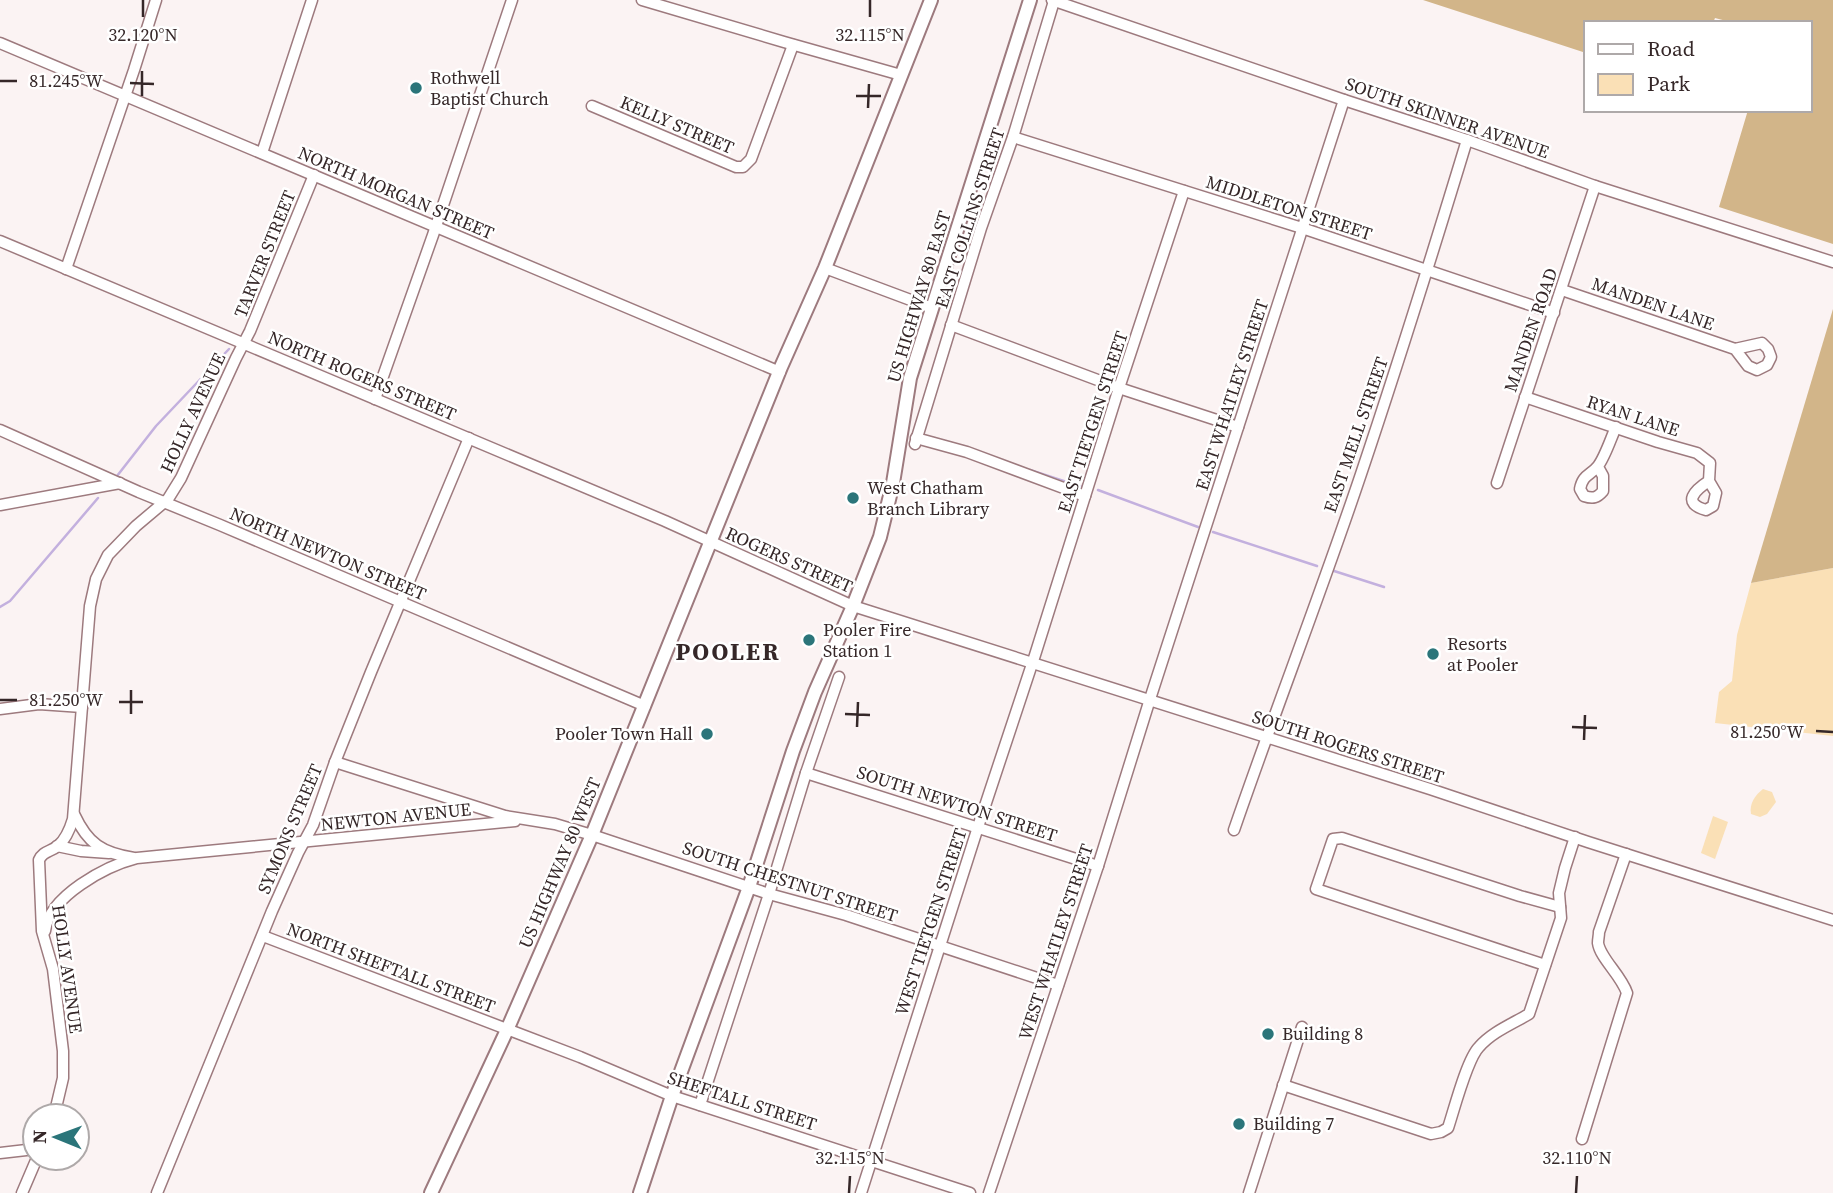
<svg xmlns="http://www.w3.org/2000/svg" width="1833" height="1193" font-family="'Source Serif 4',serif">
	<rect width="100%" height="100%" fill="#fbf3f3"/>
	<g fill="#fae0b6">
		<polygon points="1833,568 1833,736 1715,723 1719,692 1732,681 1737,635 1751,583"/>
		<path d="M1763,789L1772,792L1776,802L1767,814L1760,817L1751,814C1749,804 1755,795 1763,789Z"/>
		<polygon points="1713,816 1728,822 1715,859 1701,853"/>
	</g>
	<g fill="#d2b589">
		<polygon points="1423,0 1833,0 1833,244 1719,207 1748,110 1810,110 1810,23 1734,23 1715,18 1713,23 1586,23 1586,53"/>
		<polygon points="1833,309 1833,568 1751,583"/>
	</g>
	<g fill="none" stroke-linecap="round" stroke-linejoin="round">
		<g stroke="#c3b0de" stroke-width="2.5">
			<polyline points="1030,470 1082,487"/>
			<polyline points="117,476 156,426 229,349"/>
			<polyline points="1098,490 1198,527"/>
			<polyline points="1213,532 1317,566"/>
			<polyline points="1331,570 1384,587"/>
			<polyline points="0,607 10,601 98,498"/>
		</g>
		<g stroke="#9d7a7e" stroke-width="13">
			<g id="minor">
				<polyline points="642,0 784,42 901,75"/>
				<polyline points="1052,0 1344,100 1467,140 1595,186 1833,262"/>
				<polyline points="0,43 780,372"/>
				<polyline points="592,106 736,167 743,167 751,159 793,45"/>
				<polyline points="1013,137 1302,228 1554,313"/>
				<polyline points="262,153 312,0"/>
				<polyline points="0,241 665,521 853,606 1430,789 1588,842 1833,920"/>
				<polyline points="825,268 932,308"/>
				<polyline points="66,269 134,70 156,0"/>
				<polyline points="1562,290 1735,349 1762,343 1768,349 1771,357 1767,365 1757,370 1748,366 1735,349"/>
				<polyline points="951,325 1119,388 1238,427"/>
				<path d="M1525,397L1658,442L1697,453L1710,463L1709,481C1695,490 1681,503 1706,510L1713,506L1716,493L1709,481"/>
				<polyline points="375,399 433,235 512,0"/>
				<polyline points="0,430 139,492 220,525 645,706"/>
				<polyline points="916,438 967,452 1085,496"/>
				<polyline points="915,444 981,228 1013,137 1054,1"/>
				<path d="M1598,467L1603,476V491C1597,498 1593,499 1584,496L1580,489C1583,474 1590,476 1598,466C1605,457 1611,438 1616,427"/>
				<polyline points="1497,483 1595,186"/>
				<polyline points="0,505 120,483"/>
				<polyline points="0,709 39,704 82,707"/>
				<polyline points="335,762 505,816 555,824 592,835 769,894 846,915 1058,985"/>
				<polyline points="806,773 1098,866"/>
				<path d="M74,814C88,844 102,853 134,858"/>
				<path d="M1234,830C1275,711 1321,593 1361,474C1398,364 1433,252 1467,140"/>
				<polyline points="57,846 81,851 109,853"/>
				<path d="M45,931C49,896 106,866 137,858L515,821"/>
				<polyline points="263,936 580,1057 672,1096 970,1193"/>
				<polyline points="1545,965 1316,889 1333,839 1342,838 1520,896 1560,907"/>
				<path d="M1283,1085L1431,1134L1441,1132L1448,1128C1454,1110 1467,1059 1479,1047C1492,1032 1512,1024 1529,1014L1561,918L1559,893L1565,868L1575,837"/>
				<polyline points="700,1105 769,894 806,773 839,677"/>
				<path d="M54,1116L63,1078V1051L53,969L42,931L39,860C43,851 50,852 58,846C66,839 70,829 73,819L90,606L96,579L108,555L136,526L168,499L181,478L236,358L250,331L314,175"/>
				<path d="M1582,1139L1627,993C1621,975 1600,958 1598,943C1598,939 1599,936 1599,932L1626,854"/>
				<polyline points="0,1153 35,1149"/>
				<polyline points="22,1193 37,1158"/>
				<polyline points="157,1193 272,911 298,853 313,825 335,762 371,672 469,438"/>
				<polyline points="861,1193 978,827 1035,655 1119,388 1184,191"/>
				<polyline points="989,1193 1098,866 1150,699 1344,100"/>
				<polyline points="1249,1193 1302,1027"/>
			</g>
		</g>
		<g stroke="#9d7a7e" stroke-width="16">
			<g id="major">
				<polyline points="431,1193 507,1030 592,835 781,367 825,268 931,0"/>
				<polyline points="640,1193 672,1096 749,887 793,751 815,692 853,606 880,537 893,483 910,378 1030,0"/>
			</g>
		</g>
		<use href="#minor" stroke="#fff" stroke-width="10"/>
		<use href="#major" stroke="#fff" stroke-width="12"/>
	</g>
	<path fill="none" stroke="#352728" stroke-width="2.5" d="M143,17V0M870,17V0M0,81H17M130,83L154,84M142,96V71M856,96H881M868,108L869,84M0,700H17M119,702H143M131,714V690M845,714L870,715M857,727L858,702M1572,727L1597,728M1816,731L1833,732M1584,740L1585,715M849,1193L850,1176M1576,1193L1577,1176"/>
	<g fill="#2b757a" stroke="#fff" stroke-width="2.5">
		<circle cx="416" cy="88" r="7"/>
		<circle cx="853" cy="498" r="7"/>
		<circle cx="809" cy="640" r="7"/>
		<circle cx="1433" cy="654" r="7"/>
		<circle cx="707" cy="734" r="7"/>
		<circle cx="1268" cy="1034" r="7"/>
		<circle cx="1239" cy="1124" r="7"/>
	</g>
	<g text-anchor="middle" stroke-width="5" stroke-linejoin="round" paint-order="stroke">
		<g font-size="18" fill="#352728" stroke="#fff" text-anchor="start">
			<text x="430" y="84">Rothwell<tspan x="430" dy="21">Baptist Church</tspan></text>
			<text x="867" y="494">West Chatham<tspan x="867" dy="21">Branch Library</tspan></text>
			<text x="823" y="636">Pooler Fire<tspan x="823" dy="21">Station 1</tspan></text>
			<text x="1447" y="650">Resorts<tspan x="1447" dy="21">at Pooler</tspan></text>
			<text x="693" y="740" text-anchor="end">Pooler Town Hall</text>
			<text x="1282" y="1040">Building 8</text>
			<text x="1253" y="1130">Building 7</text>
		</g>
		<g font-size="18" fill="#352728" stroke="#fff">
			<text transform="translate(1447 118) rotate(19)" y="6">SOUTH SKINNER AVENUE</text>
			<text transform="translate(677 125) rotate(23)" y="6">KELLY STREET</text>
			<text transform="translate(396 193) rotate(23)" y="6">NORTH MORGAN STREET</text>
			<text transform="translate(1289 208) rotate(18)" y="6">MIDDLETON STREET</text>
			<text transform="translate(970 218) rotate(-72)" y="6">EAST COLLINS STREET</text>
			<text transform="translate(265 254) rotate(-68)" y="6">TARVER STREET</text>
			<text transform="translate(919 297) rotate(-73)" y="6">US HIGHWAY 80 EAST</text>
			<text transform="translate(1653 304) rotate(19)" y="6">MANDEN LANE</text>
			<text transform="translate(1531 330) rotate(-71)" y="6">MANDEN ROAD</text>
			<text transform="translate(362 376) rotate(23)" y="6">NORTH ROGERS STREET</text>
			<text transform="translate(1232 395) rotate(-72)" y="6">EAST WHATLEY STREET</text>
			<text transform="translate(193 413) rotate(-65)" y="6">HOLLY AVENUE</text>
			<text transform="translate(1633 416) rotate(18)" y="6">RYAN LANE</text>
			<text transform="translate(1093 422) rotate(-72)" y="6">EAST TIETGEN STREET</text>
			<text transform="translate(1356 435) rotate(-71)" y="6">EAST MELL STREET</text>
			<text transform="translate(328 554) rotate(23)" y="6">NORTH NEWTON STREET</text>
			<text transform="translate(789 560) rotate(24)" y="6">ROGERS STREET</text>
			<text transform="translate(1348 747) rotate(18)" y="6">SOUTH ROGERS STREET</text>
			<text transform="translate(957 804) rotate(18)" y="6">SOUTH NEWTON STREET</text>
			<text transform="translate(396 817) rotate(-6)" y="6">NEWTON AVENUE</text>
			<text transform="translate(290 829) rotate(-67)" y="6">SYMONS STREET</text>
			<text transform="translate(560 863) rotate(-67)" y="6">US HIGHWAY 80 WEST</text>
			<text transform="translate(790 882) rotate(18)" y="6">SOUTH CHESTNUT STREET</text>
			<text transform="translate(931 922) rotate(-72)" y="6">WEST TIETGEN STREET</text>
			<text transform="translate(1056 942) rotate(-72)" y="6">WEST WHATLEY STREET</text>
			<text transform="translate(391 968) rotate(21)" y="6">NORTH SHEFTALL STREET</text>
			<text transform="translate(67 969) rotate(82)" y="6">HOLLY AVENUE</text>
			<text transform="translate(742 1101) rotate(18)" y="6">SHEFTALL STREET</text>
		</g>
		<g font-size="24" font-weight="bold" letter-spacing="2" fill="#352728" stroke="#fff">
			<text x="728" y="660">POOLER</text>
		</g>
	</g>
	<g font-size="18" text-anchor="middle" fill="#352728" stroke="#fff" stroke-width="5" stroke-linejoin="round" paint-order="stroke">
		<text x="143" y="41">32.120°N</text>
		<text x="870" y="41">32.115°N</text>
		<text x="66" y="87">81.245°W</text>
		<text x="66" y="706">81.250°W</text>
		<text x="1767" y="738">81.250°W</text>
		<text x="850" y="1164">32.115°N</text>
		<text x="1577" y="1164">32.110°N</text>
	</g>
	<rect x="1584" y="21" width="228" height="91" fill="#ffffff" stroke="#aea9a9" stroke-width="2"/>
	<rect x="1598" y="44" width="35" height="10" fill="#ffffff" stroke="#aea9a9" stroke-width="2"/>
	<text x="1647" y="56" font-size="21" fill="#352728">Road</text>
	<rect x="1598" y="74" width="35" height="21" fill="#fae0b6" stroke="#aea9a9" stroke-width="2"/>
	<text x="1647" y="91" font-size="21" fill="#352728">Park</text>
	<g transform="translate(56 1137) rotate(271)"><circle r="33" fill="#ffffff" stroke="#aea9a9" stroke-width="2"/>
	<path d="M0-5L12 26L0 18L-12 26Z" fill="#2b757a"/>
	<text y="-10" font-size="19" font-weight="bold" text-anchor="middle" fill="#352728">N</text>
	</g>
</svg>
